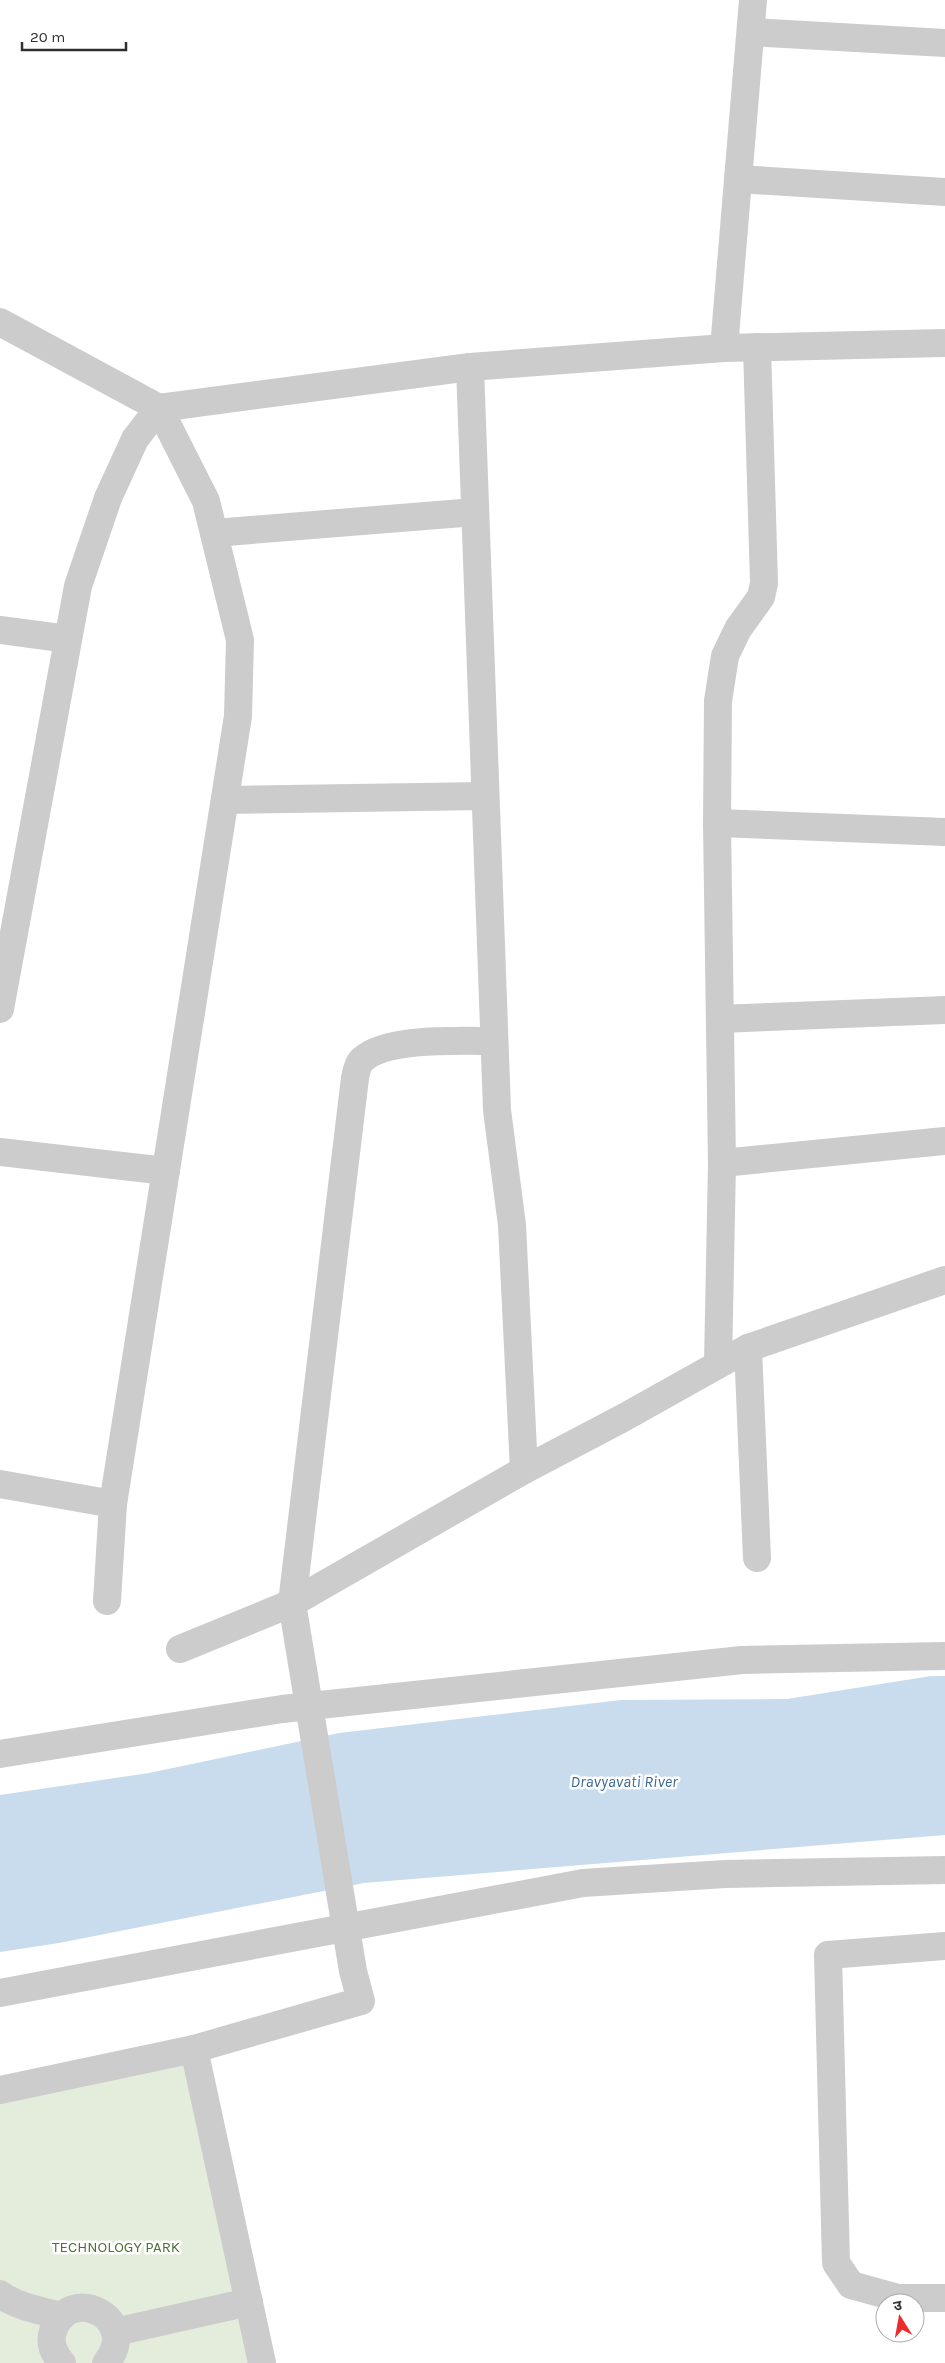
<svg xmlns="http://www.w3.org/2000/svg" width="945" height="2363" font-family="Karla,'Noto Sans Devanagari',sans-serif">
	<rect width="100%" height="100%" fill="#fff"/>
	<polygon fill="#e4eddc" points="194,2049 258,2363 0,2363 0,2090"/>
	<polygon fill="#c8dcee" points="931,1676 945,1676 945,1835 364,1883 59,1943 0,1952 0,1795 149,1773 339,1733 621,1700 787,1699"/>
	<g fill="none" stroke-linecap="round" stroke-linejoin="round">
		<g stroke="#ccc" stroke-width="28">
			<polyline points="751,32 945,43"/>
			<polyline points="738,179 945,192"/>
			<polyline points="0,322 159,408 206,501 240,640 238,716 113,1504 107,1601"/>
			<polyline points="724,348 753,0"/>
			<polyline points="470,367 497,1110 512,1225 524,1470"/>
			<polyline points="214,533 475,512"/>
			<polyline points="0,630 68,639"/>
			<polyline points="225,800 485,796"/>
			<polyline points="717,823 945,832"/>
			<polyline points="0,1009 78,586 108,498 135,439 159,408 470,367 724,348 945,343"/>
			<polyline points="720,1019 945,1010"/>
			<polyline points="0,1152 166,1171"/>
			<polyline points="722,1163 945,1141"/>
			<polyline points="748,1348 757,1558"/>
			<polyline points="718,1364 722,1163 717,823 718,701 725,656 738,629 761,597 764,583 757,347"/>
			<polyline points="0,1484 113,1504"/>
			<polyline points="180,1649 292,1603 524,1470 623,1418 748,1348 945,1280"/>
			<polyline points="0,1754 282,1709 742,1660 945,1656"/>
			<polyline points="945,1946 828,1955 836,2263 851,2285 898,2298 945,2298"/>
			<polyline points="0,1993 583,1883 725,1874 945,1870"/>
			<polyline points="194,2049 262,2363"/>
			<path d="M0,2090L194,2049L361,2001L353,1971L292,1603L355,1078C356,1072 358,1064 362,1060C385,1037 462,1041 494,1041"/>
			<path d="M0,2294C17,2307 42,2311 62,2316"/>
			<polyline points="115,2332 249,2302"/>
			<path d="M62,2363C54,2354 49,2343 53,2331C69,2282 142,2319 106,2363"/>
		</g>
	</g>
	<g text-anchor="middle" stroke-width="5" stroke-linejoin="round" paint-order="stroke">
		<g font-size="15" fill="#4e6d3a" stroke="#fff">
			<text x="116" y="2252">TECHNOLOGY PARK</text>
		</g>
		<g font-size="16" font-style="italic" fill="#396a95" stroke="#fff">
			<text x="624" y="1787">Dravyavati River</text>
		</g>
	</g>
	<g transform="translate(900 2318) rotate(349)"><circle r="24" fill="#ffffff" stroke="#acacac"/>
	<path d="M0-4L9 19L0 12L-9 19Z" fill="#ee2b2a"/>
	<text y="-8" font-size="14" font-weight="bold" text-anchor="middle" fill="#2f2f2f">उ</text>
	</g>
	<path d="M22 42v8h104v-8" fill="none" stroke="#2f2f2f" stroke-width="2.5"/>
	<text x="30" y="42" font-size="15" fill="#2f2f2f" stroke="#ffffff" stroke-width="4" paint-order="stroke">20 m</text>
</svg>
